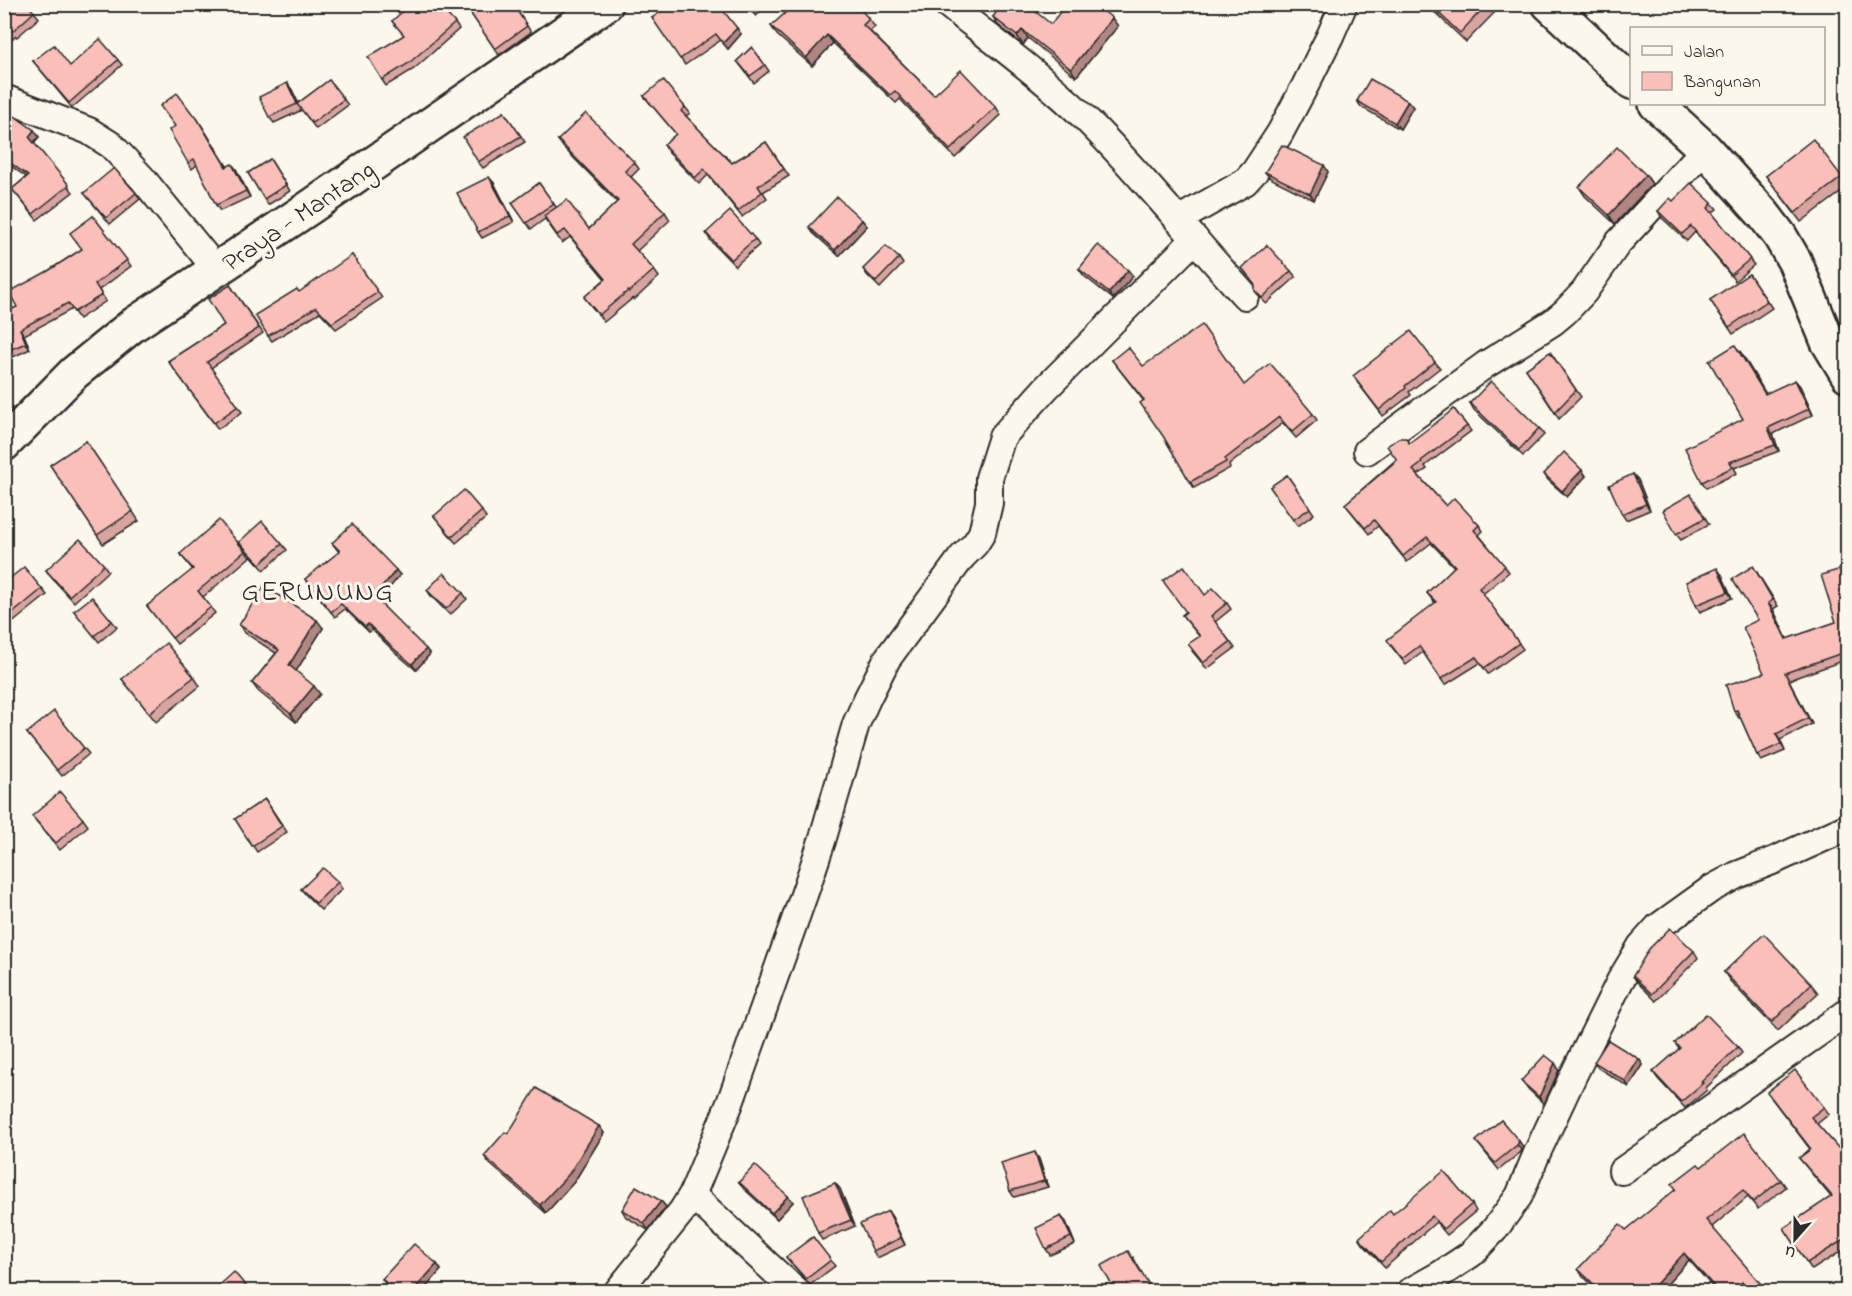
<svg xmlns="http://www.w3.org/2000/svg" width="1852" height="1296" font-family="'Indie Flower',sans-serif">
	<rect width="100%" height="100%" fill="#fbf7ec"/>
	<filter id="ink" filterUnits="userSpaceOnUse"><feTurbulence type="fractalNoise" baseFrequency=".0167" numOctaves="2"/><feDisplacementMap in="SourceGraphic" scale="12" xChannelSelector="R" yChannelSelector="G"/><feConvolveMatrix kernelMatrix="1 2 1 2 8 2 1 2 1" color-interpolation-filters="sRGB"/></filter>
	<g filter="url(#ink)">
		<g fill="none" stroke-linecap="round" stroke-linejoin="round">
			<g stroke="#2b2b2b" stroke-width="30">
				<g id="street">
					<path d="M947,4C995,42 1044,78 1087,120C1143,176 1192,238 1245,296"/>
					<polyline points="4,98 89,131 111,145 142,178 216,269"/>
					<polyline points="1178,220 1245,182 1255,171 1280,133 1305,86 1330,36 1344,4"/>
					<polyline points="1367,451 1485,365 1553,322 1565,312 1584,292 1618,243 1705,149"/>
					<polyline points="1622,1171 1848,1012"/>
					<polyline points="692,1195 797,1292"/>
					<polyline points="617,1292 682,1211 692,1195 730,1103 806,889 822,841 856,724 867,699 887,659 962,557 975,544 982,533 989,503 989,478 1002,437 1046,388 1195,239"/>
					<polyline points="1409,1292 1441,1274 1471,1254 1495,1229 1519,1196 1537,1153 1573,1076 1620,981 1641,946 1658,927 1711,889 1737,875 1775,860 1848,827"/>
				</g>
			</g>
			<g stroke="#2b2b2b" stroke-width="38">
				<g id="secondary">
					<polyline points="1549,4 1632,82"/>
					<polyline points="1656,104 1705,149 1764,215 1780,236 1795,262 1828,342 1848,375"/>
				</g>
			</g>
			<g stroke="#2b2b2b" stroke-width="38">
				<polyline id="primary" points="4,444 74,373 133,325 309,208 606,4"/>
			</g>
			<use href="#street" stroke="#fbf7ec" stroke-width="26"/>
			<use href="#secondary" stroke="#fbf7ec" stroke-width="33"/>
			<use href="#primary" stroke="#fbf7ec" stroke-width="33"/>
		</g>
		<g fill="#d8a4a0" stroke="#2b2b2b" stroke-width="1.5">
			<polygon points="4,4 34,12 39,18 17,37 16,36 4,45"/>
			<polygon points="513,4 531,32 499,55 471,14"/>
			<polygon points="743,4 767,4 756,16"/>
			<polygon points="1426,4 1493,4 1497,10 1466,42"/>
			<polygon points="688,9 741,34 728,49 721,40 685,65 652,18"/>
			<polygon points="993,17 1051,24 1118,26 1076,77 1028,38 1023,45 998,25"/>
			<polygon points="869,19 875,27 870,31 934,95 996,107 1001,115 955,158 900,99 896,103 833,43 812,66 777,35 771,26"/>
			<polygon points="392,21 455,23 459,29 414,69 386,86 382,80 404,35"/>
			<polygon points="752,47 769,71 754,83 737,61"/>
			<polygon points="118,60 122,65 72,108 33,61 70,66"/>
			<polygon points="329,80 348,105 316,129 302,110 274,123 269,117 287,83 292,90 298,103"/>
			<polygon points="644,96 685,107 690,113 686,116 732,163 766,142 789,176 763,192 767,198 742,217 708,175 699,184 668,152 664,145 676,134"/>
			<polygon points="1357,101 1413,107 1400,129 1361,107"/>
			<polygon points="4,110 34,130 39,137 34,143 73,192 37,220 12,189 26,177 4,161"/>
			<polygon points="504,112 525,142 483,168 478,162"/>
			<polygon points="195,115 227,166 236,169 250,197 220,211 216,205 197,165 192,169 188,163 194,116"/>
			<polygon points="558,140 634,162 639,169 631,177 665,212 670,220 637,251 654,270 659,277 634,300 633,298 604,322 584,297 605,279 570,237 562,243 545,219 531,229 512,203 539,183 556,207 589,229 617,202 563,147"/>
			<polygon points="270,159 290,191 268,205 248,173"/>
			<polygon points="1324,165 1328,172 1314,200 1270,178 1265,172"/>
			<polygon points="1646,175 1652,184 1615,224 1585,196 1579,187"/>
			<polygon points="1766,176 1842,177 1848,185 1848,187 1801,222"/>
			<polygon points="494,183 514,222 482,238 478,232"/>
			<polygon points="84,193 136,193 140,199 110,224"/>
			<polygon points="1673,201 1712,203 1717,209 1712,213 1754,265 1735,281 1695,232 1687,241 1662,218 1658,211"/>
			<polygon points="93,216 131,266 99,290 106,301 79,319 72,309 24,335 30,349 4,361 4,313 17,307 48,271 82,249"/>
			<polygon points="862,220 867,226 839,256 813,233 809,227"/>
			<polygon points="706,233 755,239 759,245 735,266 710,240"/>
			<polygon points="352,255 382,298 336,329 320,312 272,341 268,336"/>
			<polygon points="899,258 903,264 880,288 867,275 863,269"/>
			<polygon points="1242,268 1291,271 1296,277 1266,304 1255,291 1255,286 1254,283"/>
			<polygon points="1079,269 1133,276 1113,299 1084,276"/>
			<polygon points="1749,274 1772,308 1733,334 1710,300"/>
			<polygon points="230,285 263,333 211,368 242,412 218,429 168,361 224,325"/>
			<polygon points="1740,351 1766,394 1800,386 1813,415 1773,434 1779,451 1734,468 1737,473 1706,488 1702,482 1743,419"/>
			<polygon points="1550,352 1581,397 1559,419 1526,369"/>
			<polygon points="1112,360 1244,385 1313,414 1317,420 1296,438 1283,423 1229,465 1230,468 1194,488 1143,400"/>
			<polygon points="1435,362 1440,368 1409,392 1411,395 1383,416 1357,382"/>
			<polygon points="1470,403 1539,428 1544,435 1523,456 1474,410"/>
			<polygon points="1454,409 1471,431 1425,466 1427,469 1418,475 1446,506 1479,525 1483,531 1479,535 1509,572 1483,594 1523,649 1488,674 1480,663 1445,685 1423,652 1406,665 1391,646 1435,603 1427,593 1454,567 1431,543 1407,562 1378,526 1369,534 1345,504"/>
			<polygon points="86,441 139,521 103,544 50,465"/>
			<polygon points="1582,470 1586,476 1567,497 1548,480 1544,474"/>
			<polygon points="1633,474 1638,480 1650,510 1626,520 1622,514"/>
			<polygon points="1287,475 1314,514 1298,526 1270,487"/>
			<polygon points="1695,501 1709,524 1681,540 1676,534"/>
			<polygon points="482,511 486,518 456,543 434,516"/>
			<polygon points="239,542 282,544 287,550 264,570"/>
			<polygon points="332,543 400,575 378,601 430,654 416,670 397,654 372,630 369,632 345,609 335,617 305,579 339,552"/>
			<polygon points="245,551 250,557 203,597 215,613 177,644 147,606 193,570 180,554"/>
			<polygon points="104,565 108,571 74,602 50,576 46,570"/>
			<polygon points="1753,566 1778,606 1773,609 1787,639 1836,622 1848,567 1848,659 1789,680 1812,724 1780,740 1785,751 1761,761 1757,755 1740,717 1739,718 1734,711 1764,673 1758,620"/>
			<polygon points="1722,575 1732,598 1700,612 1696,605"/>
			<polygon points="4,583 42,589 47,595 11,624 4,616"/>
			<polygon points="427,590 463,593 467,599 450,615 431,596"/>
			<polygon points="1205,595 1227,603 1231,609 1215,622 1235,648 1207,669 1192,651 1199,636 1182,615"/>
			<polygon points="74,611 112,621 117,627 99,642"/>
			<polygon points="239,625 323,628 296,671 320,694 296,722 258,691 252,683 276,653 245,633"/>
			<polygon points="194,677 200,686 156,722 122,679"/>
			<polygon points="27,733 84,748 89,754 62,776"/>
			<polygon points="265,799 287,832 257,852 235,819"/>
			<polygon points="32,816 83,819 88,826 60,850"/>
			<polygon points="338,882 342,889 321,910 306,895 301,889"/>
			<polygon points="1694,951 1698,958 1656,1001 1637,982 1633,976"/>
			<polygon points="1724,972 1811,984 1818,993 1778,1031 1730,981"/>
			<polygon points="1675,1043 1738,1047 1742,1053 1706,1088 1707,1090 1685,1108 1658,1079 1653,1072 1679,1049"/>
			<polygon points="1639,1059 1643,1065 1629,1087 1598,1068 1594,1062"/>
			<polygon points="1555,1063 1559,1070 1544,1104 1526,1087 1521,1081"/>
			<polygon points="1772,1099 1824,1107 1829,1114 1817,1124 1848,1159 1848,1247 1812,1270 1784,1228 1831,1197 1799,1158 1810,1149"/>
			<polygon points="1501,1120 1523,1147 1522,1151 1499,1170 1476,1141"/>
			<polygon points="599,1126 604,1133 574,1182 546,1213 490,1164 484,1156 508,1134"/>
			<polygon points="1039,1159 1048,1187 1014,1197 1010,1191"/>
			<polygon points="1701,1167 1781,1180 1786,1187 1758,1209 1748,1197 1712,1227 1746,1290 1744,1292 1717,1292 1689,1260 1660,1292 1599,1292 1583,1276 1578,1269 1676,1190"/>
			<polygon points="739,1182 793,1202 777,1219 743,1188"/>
			<polygon points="835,1183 840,1189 855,1226 822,1240 818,1233"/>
			<polygon points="661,1201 666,1207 648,1230 626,1217 622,1210"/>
			<polygon points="1472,1204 1476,1211 1447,1235 1436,1222 1385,1268 1363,1244 1359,1238 1393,1214"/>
			<polygon points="888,1211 892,1217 905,1245 877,1258 873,1251"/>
			<polygon points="1066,1222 1075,1244 1050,1255 1046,1249"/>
			<polygon points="813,1237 835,1266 810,1285 786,1257"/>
			<polygon points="1133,1257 1153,1292 1116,1292"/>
			<polygon points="437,1264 441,1270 422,1292 394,1292 386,1285 382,1279"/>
		</g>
		<g fill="#b08682" stroke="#2b2b2b" stroke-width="1.5">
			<polygon points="757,4 767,4 756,16 752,10"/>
			<polygon points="1112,18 1118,26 1076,77 1071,69"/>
			<polygon points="737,28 741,34 728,49 723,43"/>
			<polygon points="1022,30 1028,38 1023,45 1017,36"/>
			<polygon points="827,35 833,43 812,66 806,58"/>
			<polygon points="287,83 292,90 301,108 297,104"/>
			<polygon points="1408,101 1413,107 1400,129 1395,123"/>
			<polygon points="34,130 39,137 33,143 29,137"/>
			<polygon points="232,164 236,169 250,197 246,191"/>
			<polygon points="1324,165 1328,172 1314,200 1310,194"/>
			<polygon points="1646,175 1652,184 1615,224 1609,215"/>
			<polygon points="489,177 494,183 514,222 510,216"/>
			<polygon points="862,220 867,226 839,256 835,250"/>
			<polygon points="1128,270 1133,276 1113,299 1109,293"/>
			<polygon points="20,329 24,335 30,349 26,343"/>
			<polygon points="1795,380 1800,386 1813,415 1809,409"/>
			<polygon points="1768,428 1773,434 1779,451 1775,445"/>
			<polygon points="1582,470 1586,476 1567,497 1562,491"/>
			<polygon points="1633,474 1638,480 1650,510 1646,504"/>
			<polygon points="1717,568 1722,575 1732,598 1728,592"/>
			<polygon points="396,570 400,575 378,602 374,597"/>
			<polygon points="1768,603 1773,609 1790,646 1786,639"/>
			<polygon points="317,620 323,628 295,673 289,665"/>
			<polygon points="368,624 372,630 369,632 365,627"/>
			<polygon points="426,649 430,654 416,670 412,664"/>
			<polygon points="1785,673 1789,680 1812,724 1808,718"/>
			<polygon points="314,686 320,694 296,722 291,714"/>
			<polygon points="1776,734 1780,740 1785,751 1781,744"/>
			<polygon points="1639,1059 1643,1065 1629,1087 1625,1081"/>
			<polygon points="1555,1063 1559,1070 1544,1104 1539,1097"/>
			<polygon points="599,1126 604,1133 574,1182 546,1213 540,1205"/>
			<polygon points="1519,1141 1523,1147 1522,1151 1517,1145"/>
			<polygon points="1035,1152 1039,1159 1048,1187 1044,1181"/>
			<polygon points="835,1183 840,1189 855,1226 851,1220"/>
			<polygon points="788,1196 793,1202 777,1219 772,1213"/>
			<polygon points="661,1201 666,1207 648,1230 644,1223"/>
			<polygon points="888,1211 892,1217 905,1245 901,1238"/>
			<polygon points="1061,1216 1066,1222 1075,1244 1071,1237"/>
			<polygon points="1684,1253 1689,1260 1660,1292 1649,1292"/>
			<polygon points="437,1264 441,1270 422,1292 412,1292"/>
		</g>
		<g fill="#fbbfba" stroke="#2b2b2b" stroke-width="1.5">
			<polygon points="4,4 27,4 34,12 13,31 12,30 4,36"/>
			<polygon points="411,4 438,4 455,23 409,63 382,80 368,57 404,35 392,21"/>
			<polygon points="486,4 513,4 527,26 495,49 471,14"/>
			<polygon points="672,4 685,4 688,9 695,4 718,4 737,28 723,43 716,34 680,59 652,18"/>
			<polygon points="746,4 757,4 752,10"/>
			<polygon points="795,4 856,4 869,19 863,25 934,95 961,70 996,107 950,150 895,91 890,95 827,35 806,58 771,26"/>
			<polygon points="1002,4 1026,4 1051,24 1066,4 1095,4 1112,18 1071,69 1022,30 1017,36 993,17"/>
			<polygon points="1429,4 1487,4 1460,33"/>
			<polygon points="100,39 118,60 69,103 33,61 54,45 70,66"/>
			<polygon points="752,47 765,65 750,76 737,61"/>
			<polygon points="1370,79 1408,101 1395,123 1357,101"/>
			<polygon points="329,80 344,99 312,123 297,104"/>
			<polygon points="663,80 685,107 681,111 732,163 766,142 784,169 758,186 762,192 738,211 704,169 695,178 664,145 676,134 644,96"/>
			<polygon points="287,83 297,104 269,117 259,97"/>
			<polygon points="177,93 194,116 195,115 226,167 232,164 246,191 216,205 194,159 188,163 169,130 175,126 160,106"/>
			<polygon points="4,110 9,112 34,130 29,137 69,185 33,214 12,189 28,176 4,158"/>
			<polygon points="504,112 521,136 478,162 463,137"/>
			<polygon points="586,113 634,162 625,171 665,212 631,244 654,270 629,292 628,291 599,315 584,297 606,279 565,230 557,235 544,216 567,200 589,229 618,201 558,140"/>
			<polygon points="1813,139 1842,177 1795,213 1766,176"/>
			<polygon points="1282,145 1324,165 1310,194 1265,172"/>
			<polygon points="1617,147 1646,175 1609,215 1579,187"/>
			<polygon points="270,159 286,185 264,199 248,173"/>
			<polygon points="114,168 136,193 106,218 84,193"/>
			<polygon points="489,177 510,216 478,232 457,193"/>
			<polygon points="539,183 554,204 526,223 512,203"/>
			<polygon points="1691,183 1712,203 1708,208 1750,259 1731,275 1691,226 1682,234 1658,211 1670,198 1673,201"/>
			<polygon points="837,197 862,220 835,250 809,227"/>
			<polygon points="730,211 755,239 731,260 706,233"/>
			<polygon points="93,216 127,260 95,284 102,295 74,312 68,303 20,329 26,343 4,352 4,313 17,307 9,292 48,271 82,249 70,233"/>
			<polygon points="1098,245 1128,270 1109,293 1079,269"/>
			<polygon points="1267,245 1291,271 1262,298 1255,291 1255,286 1252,280 1242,268"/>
			<polygon points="886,246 899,258 876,282 863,269"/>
			<polygon points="352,255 378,292 332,323 316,307 268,336 255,315 297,289 299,292"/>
			<polygon points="1749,274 1767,301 1729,327 1710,300"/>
			<polygon points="230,285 259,328 207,362 238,406 214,423 168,361 224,325 208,299"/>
			<polygon points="1202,325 1244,385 1270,363 1313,414 1292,432 1279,417 1225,459 1226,462 1190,482 1163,436 1140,403 1144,400 1112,360 1128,347 1143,366"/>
			<polygon points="1411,331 1435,362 1405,386 1406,388 1379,410 1353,376"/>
			<polygon points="1735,345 1765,394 1795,380 1809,409 1768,428 1775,445 1730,462 1733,467 1702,482 1685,448 1743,419 1709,361"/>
			<polygon points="1550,352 1576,390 1555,412 1526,369"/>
			<polygon points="1491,381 1539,428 1519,450 1470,403"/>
			<polygon points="1454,409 1467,426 1421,461 1422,463 1413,470 1446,506 1454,498 1479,525 1474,530 1505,566 1479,588 1519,643 1484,668 1476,657 1441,679 1419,646 1402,659 1387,640 1436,602 1427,593 1455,566 1427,537 1403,556 1374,520 1365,528 1345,504 1397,460 1387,446 1399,438 1406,438 1409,443"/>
			<polygon points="86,441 133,511 97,535 50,465"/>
			<polygon points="1564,452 1582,470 1562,491 1544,474"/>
			<polygon points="1633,474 1646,504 1622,514 1609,485"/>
			<polygon points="1287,475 1310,508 1293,520 1270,487"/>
			<polygon points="464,490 482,511 452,537 434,516"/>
			<polygon points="1691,494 1705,518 1676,534 1663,510"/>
			<polygon points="219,520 245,551 198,591 211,607 172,638 147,606 193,569 180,554"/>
			<polygon points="262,521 282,544 260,564 239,542"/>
			<polygon points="352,524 396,570 374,597 426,649 412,664 393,648 368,624 365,627 341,604 331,612 305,579 340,551 332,543"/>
			<polygon points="80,539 104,565 69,596 46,570"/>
			<polygon points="1184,566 1205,595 1213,588 1227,603 1211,616 1230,642 1203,663 1188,644 1200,636 1182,615 1186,612 1163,581"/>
			<polygon points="1753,566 1773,600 1768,603 1786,639 1836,622 1821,575 1848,567 1848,645 1843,646 1845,652 1785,673 1808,718 1776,734 1781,744 1757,755 1737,710 1734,711 1726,685 1764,673 1743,627 1758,620 1732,579"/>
			<polygon points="24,567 42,589 7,618 4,615 4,583"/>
			<polygon points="1717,568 1728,592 1696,605 1686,582"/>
			<polygon points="444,573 463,593 446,609 427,590"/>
			<polygon points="264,586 317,620 289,665 314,686 291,714 252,683 279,650 239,625"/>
			<polygon points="92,597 112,621 94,636 74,611"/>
			<polygon points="166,643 194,677 149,713 122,679"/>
			<polygon points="54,711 84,748 57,770 27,733"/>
			<polygon points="60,792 83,819 56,843 32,816"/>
			<polygon points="265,799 282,826 252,846 235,819"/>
			<polygon points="323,868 338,882 316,903 301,889"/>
			<polygon points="1670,928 1694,951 1652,994 1633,976 1649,949"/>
			<polygon points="1764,934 1811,984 1772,1022 1724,972"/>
			<polygon points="1706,1014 1738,1047 1701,1082 1703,1083 1681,1102 1653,1072 1680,1048 1675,1043"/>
			<polygon points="1608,1040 1639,1059 1625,1081 1594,1062"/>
			<polygon points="1545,1055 1555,1063 1539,1097 1521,1081"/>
			<polygon points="1795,1070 1824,1107 1811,1117 1848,1159 1848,1237 1807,1263 1784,1228 1832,1196 1799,1158 1811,1149 1767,1092"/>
			<polygon points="536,1088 599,1126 569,1174 540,1205 484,1156 505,1132 508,1134"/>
			<polygon points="1501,1120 1519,1141 1517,1145 1495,1163 1476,1141"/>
			<polygon points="1744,1133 1781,1180 1753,1202 1743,1190 1706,1220 1768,1292 1746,1292 1742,1282 1731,1292 1719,1292 1684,1253 1649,1292 1602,1292 1578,1269 1620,1224 1626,1230 1676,1189 1672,1184 1698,1164 1701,1167"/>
			<polygon points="1035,1152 1044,1181 1010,1191 1001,1163"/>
			<polygon points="755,1165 788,1196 772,1213 739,1182"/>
			<polygon points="1444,1171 1472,1204 1443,1229 1432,1216 1381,1262 1359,1238 1390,1210 1393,1214"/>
			<polygon points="835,1183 851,1220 818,1233 803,1196"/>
			<polygon points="636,1186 661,1201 644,1223 622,1210"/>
			<polygon points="888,1211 901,1238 873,1251 860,1224"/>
			<polygon points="1061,1216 1071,1237 1046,1249 1036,1228"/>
			<polygon points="813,1237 831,1260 806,1279 786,1257"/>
			<polygon points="414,1244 437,1264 412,1292 397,1292 382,1279"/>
			<polygon points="1128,1251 1150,1287 1142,1292 1116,1292 1101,1266"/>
			<polygon points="234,1272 251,1292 212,1292"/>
			<polygon points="1786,1288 1787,1292 1778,1292"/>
		</g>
	</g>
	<g text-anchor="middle" stroke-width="6" stroke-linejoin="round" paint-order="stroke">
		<g font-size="26" fill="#2b2b2b" stroke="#fbf7ec">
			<text transform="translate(298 215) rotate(-34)" y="9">Praya - Mantang</text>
		</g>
		<g font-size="28" letter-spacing="1.5" fill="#2b2b2b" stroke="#fbf7ec">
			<text x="318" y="600">GERUNUNG</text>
		</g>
	</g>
	<rect width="1852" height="1296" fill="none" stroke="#fbf7ec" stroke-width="24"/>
	<rect x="12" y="12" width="1828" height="1272" fill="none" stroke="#2b2b2b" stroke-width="2" filter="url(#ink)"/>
	<rect x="1630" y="27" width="195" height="78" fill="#fbf7ec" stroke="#a8a59f" stroke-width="1.5"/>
	<rect x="1642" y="46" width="30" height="9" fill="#fbf7ec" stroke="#a8a59f" stroke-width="1.5"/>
	<text x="1684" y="57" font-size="18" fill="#2b2b2b">Jalan</text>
	<rect x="1642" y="72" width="30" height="18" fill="#fbbfba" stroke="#a8a59f" stroke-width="1.5"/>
	<text x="1684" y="87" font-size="18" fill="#2b2b2b">Bangunan</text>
	<g transform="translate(1795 1239) rotate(201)" stroke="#fbf7ec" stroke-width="4.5" paint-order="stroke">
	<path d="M0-4.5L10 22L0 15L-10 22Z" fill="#2b2b2b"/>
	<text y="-9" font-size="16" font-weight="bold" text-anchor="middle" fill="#2b2b2b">U</text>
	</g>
</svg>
